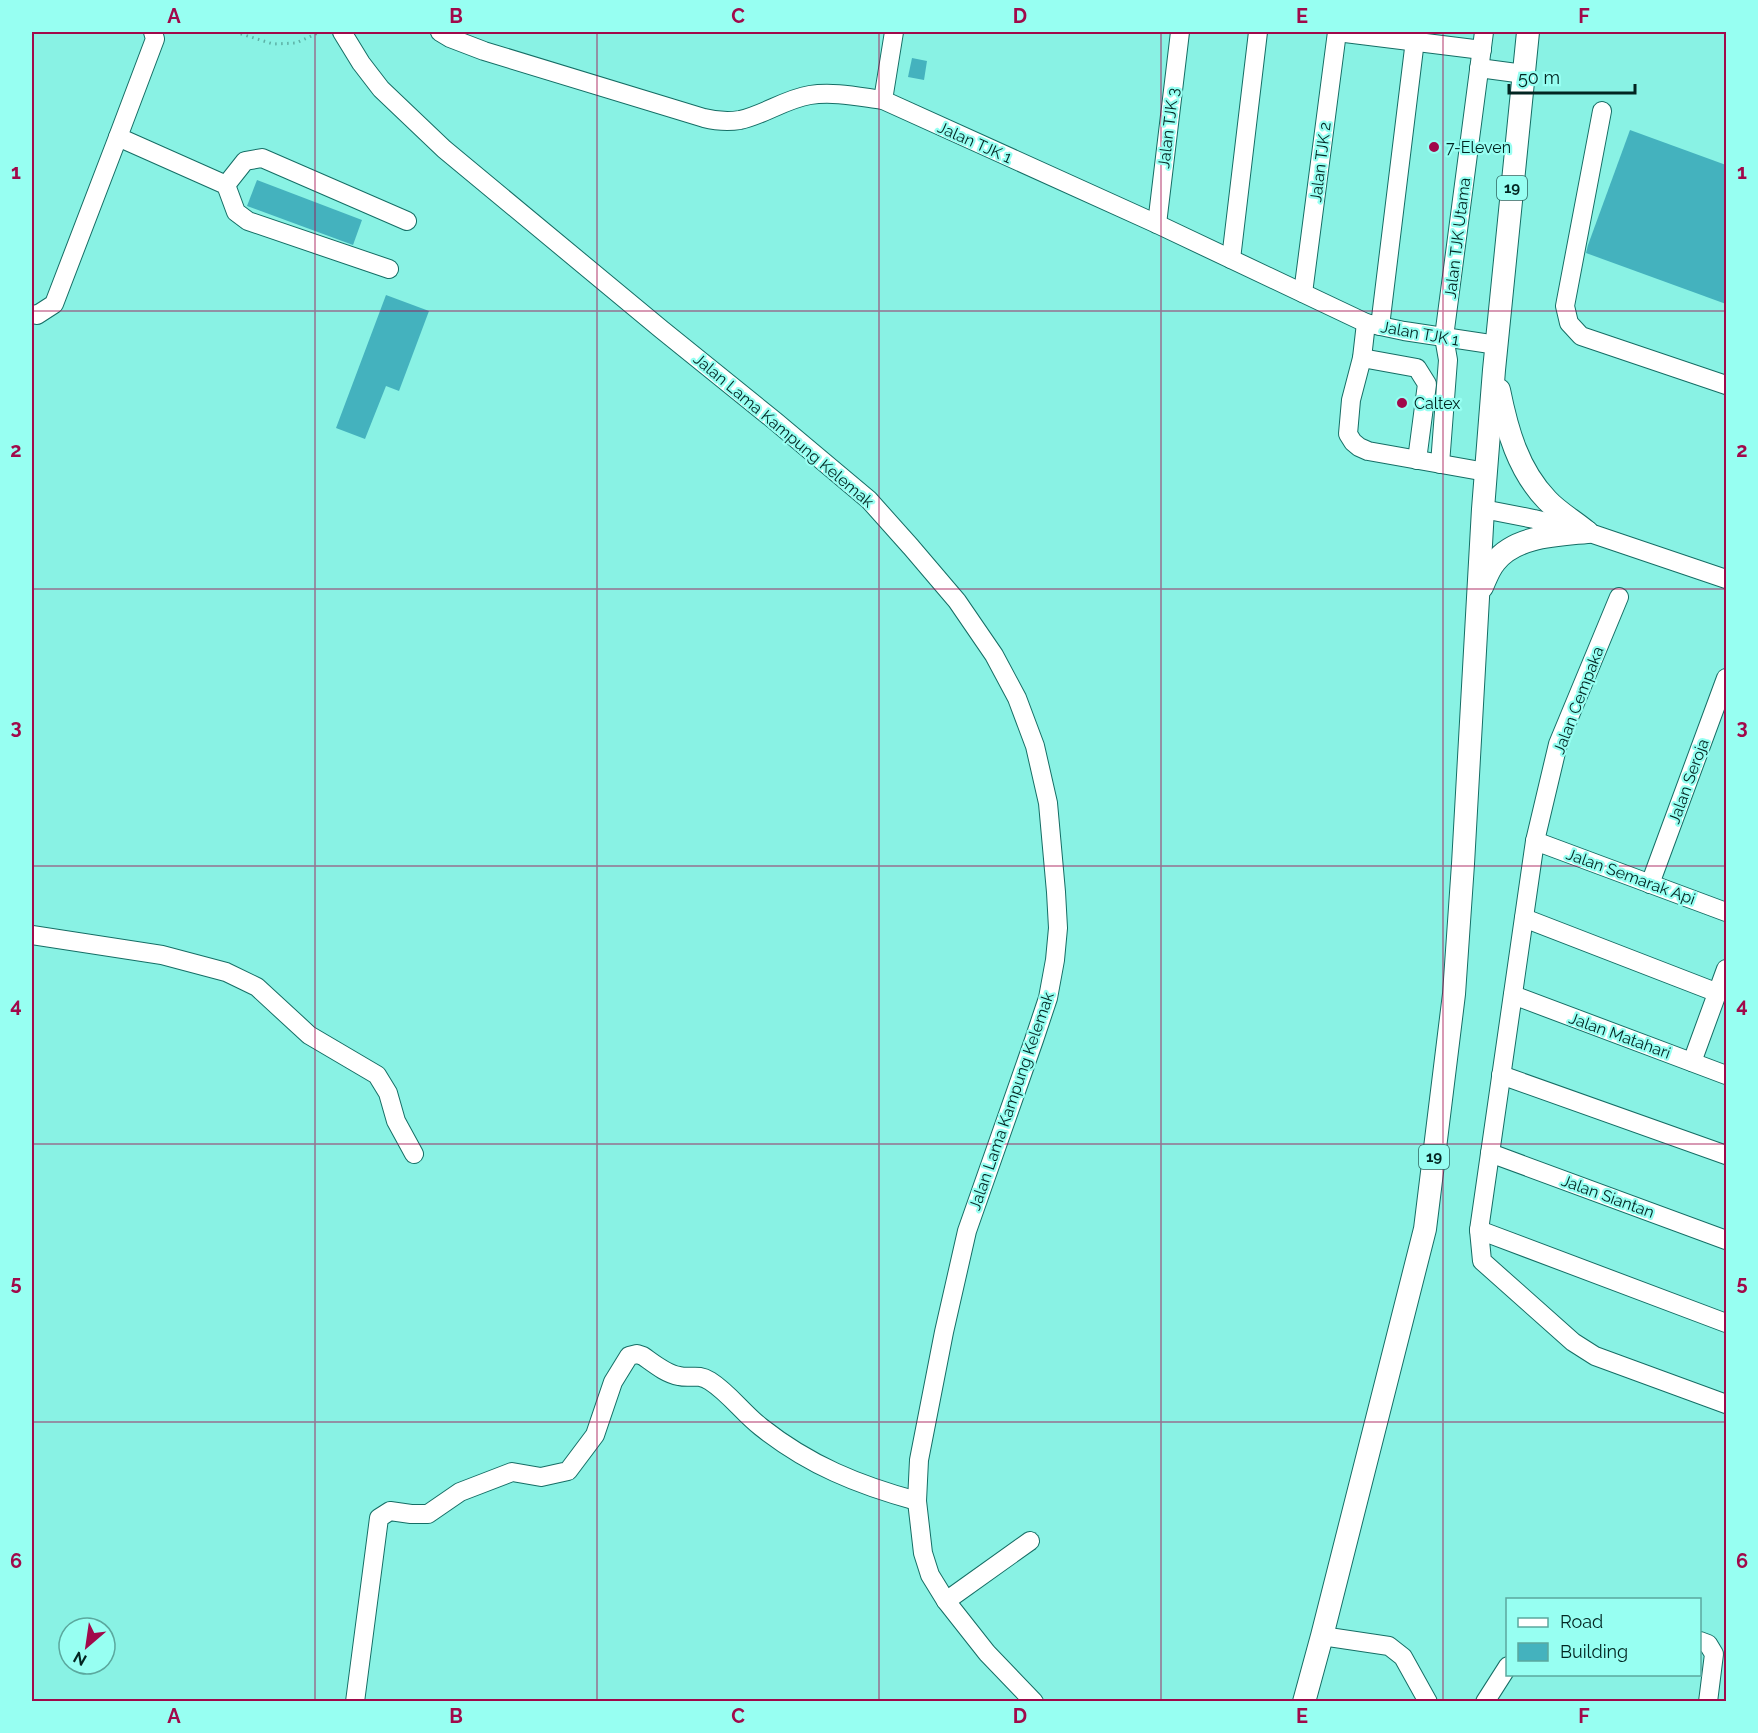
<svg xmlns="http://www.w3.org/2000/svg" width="1758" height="1733" font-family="Raleway,sans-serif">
	<rect width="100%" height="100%" fill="#89f2e4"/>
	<g fill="#44b2be">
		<polygon points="912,58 927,61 924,80 908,77"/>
		<polygon points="1630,130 1726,165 1726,304 1586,253 1588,245"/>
		<polygon points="257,180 362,220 353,245 247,206"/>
		<polygon points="386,295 429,311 399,391 386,386 365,439 336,428"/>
	</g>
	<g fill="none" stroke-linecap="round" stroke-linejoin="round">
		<g stroke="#156e65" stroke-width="20">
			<g id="minor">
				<polyline points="153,32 155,39 118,137 226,185 236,212 248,221 389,269"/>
				<polyline points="342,32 361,63 381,89 444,149 661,329 775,421 869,500 911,547 957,601 994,655 1017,698 1035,746 1048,803 1056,892 1058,928 1055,960 1048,998 1034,1040 967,1231 944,1332 919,1460 917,1501 923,1553 930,1575 946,1601 987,1653 1034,1702"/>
				<path d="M440,32L450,38L484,51L704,118C716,121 728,122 740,120C764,115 785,99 810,95C833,91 860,97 883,100L1157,224L1366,323L1404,331L1497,345"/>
				<polyline points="1337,32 1482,50"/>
				<polyline points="1479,68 1524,74"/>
				<polyline points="883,100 894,32"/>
				<polyline points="1602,111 1565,306 1569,323 1581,336 1726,385"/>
				<polyline points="226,185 245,161 262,158 407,221"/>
				<polyline points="1157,224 1180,32"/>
				<polyline points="1231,259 1258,32"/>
				<polyline points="1303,293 1337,32"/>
				<polyline points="32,314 37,315 54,304 118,137"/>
				<polyline points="1366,323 1362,358 1351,400 1348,434 1353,442 1359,447 1368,451 1486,472"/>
				<polyline points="1380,326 1416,32"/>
				<polyline points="1362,358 1417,368 1427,384 1417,460"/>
				<polyline points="1440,464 1448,360 1444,337 1484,32"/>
				<polyline points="1483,509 1534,519 1587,532 1726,579"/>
				<polyline points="1619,597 1558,744 1535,841 1479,1230 1482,1261 1573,1342 1595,1356 1726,1404"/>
				<polyline points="1535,841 1726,912"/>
				<polyline points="1650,884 1726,678"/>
				<polyline points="1524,918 1718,993"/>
				<polyline points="32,935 162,955 226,972 257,987 309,1035 377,1075 388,1093 396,1121 414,1154"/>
				<polyline points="1513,995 1726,1075"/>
				<polyline points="1692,1062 1726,969"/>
				<polyline points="1501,1075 1726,1155"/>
				<polyline points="1490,1153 1726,1240"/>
				<polyline points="1479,1230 1726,1323"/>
				<polyline points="946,1601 1030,1541"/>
				<polyline points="1322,1636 1389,1646 1403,1657 1428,1702"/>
				<polyline points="1700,1641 1708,1644 1714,1654 1708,1702"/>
				<path d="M355,1702L379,1518L390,1511L411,1514H428L460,1492L512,1472L541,1477L568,1471L595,1435L613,1382L629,1356L637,1354L643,1356C653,1363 666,1374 679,1376C691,1379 697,1373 710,1381C729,1393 743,1413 761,1427C809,1465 858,1485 917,1501"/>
				<polyline points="1485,1702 1508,1666"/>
			</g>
		</g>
		<g stroke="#156e65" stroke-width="24">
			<g id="major">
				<path d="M1499,390C1507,430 1518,470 1547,500C1558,512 1574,521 1587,532"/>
				<path d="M1482,587C1486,578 1489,569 1495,562C1515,536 1557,535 1587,532"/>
				<polyline points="1304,1702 1322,1636 1425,1229 1454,994 1463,864 1483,509 1494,370 1528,32"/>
			</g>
		</g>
		<polyline stroke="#5db0a5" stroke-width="3" stroke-dasharray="1.5 4.5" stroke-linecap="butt" points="235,32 273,44 296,43 320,32"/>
		<use href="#minor" stroke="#fff" stroke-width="18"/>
		<use href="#major" stroke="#fff" stroke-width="22"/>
	</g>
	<path fill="none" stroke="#a1094a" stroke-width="1.5" stroke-opacity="0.55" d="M315,32V1702M597,32V1702M879,32V1702M1161,32V1702M1443,32V1702M32,311H1726M32,589H1726M32,866H1726M32,1144H1726M32,1422H1726"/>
	<g fill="#a1094a" stroke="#97fff2" stroke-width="2">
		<circle cx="1434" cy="147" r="6"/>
		<circle cx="1402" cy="403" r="6"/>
	</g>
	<g text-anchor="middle" stroke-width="4.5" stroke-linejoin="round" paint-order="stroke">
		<g fill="#97fff2" stroke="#2f6660" stroke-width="1.5">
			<rect x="1497" y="176" width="30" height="24" rx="4.5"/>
			<rect x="1419" y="1145" width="30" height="24" rx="4.5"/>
		</g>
		<g font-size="15" font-weight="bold" fill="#022521">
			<text x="1512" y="193">19</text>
			<text x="1434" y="1162">19</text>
		</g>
		<g font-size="16" fill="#022521" stroke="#97fff2">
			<text transform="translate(1168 128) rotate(-83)" y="6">Jalan TJK 3</text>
			<text transform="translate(975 142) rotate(24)" y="6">Jalan TJK 1</text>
			<text transform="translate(1320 162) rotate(-83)" y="6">Jalan TJK 2</text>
			<text transform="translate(1457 238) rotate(-83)" y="6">Jalan TJK Utama</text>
			<text transform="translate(1420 333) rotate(10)" y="6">Jalan TJK 1</text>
			<text transform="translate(784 430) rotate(40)" y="6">Jalan Lama Kampung Kelemak</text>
			<text transform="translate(1578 700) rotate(-69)" y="6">Jalan Cempaka</text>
			<text transform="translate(1688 781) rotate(-70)" y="6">Jalan Seroja</text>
			<text transform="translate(1631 876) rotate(20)" y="6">Jalan Semarak Api</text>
			<text transform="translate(1620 1035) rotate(20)" y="6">Jalan Matahari</text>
			<text transform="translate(1011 1101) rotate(-71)" y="6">Jalan Lama Kampung Kelemak</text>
			<text transform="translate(1608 1196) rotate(20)" y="6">Jalan Siantan</text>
		</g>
		<g font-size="16" fill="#022521" stroke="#97fff2" text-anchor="start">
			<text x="1446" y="153">7-Eleven</text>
			<text x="1414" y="409">Caltex</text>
		</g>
	</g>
	<rect width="1758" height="1733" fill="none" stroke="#97fff2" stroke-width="66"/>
	<rect x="1506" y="1598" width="195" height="78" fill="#97fff2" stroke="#5ba89e" stroke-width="1.5"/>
	<rect x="1518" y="1618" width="30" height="9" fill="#ffffff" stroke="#5ba89e" stroke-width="1.5"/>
	<text x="1560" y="1628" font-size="18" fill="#022521">Road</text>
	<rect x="1518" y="1643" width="30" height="18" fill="#44b2be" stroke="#5ba89e" stroke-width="1.5"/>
	<text x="1560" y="1658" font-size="18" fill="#022521">Building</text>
	<g transform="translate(87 1646) rotate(209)"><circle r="28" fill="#97fff2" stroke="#5ba89e" stroke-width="1.5"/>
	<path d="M0-4.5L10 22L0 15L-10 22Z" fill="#a1094a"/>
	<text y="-9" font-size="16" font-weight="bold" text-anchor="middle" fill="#022521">N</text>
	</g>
	<path d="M1509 84v9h126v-9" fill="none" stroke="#022521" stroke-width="3"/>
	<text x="1518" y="84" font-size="18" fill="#022521" stroke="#97fff2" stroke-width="4.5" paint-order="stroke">50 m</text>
	<rect x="33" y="33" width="1692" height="1667" fill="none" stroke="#a1094a" stroke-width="2"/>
	<g font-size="20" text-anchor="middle" font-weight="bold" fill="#a1094a">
		<text x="174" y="23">A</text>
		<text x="456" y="23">B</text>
		<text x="738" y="23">C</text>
		<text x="1020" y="23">D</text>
		<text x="1302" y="23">E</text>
		<text x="1584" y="23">F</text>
		<text x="16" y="179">1</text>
		<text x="1742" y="179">1</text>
		<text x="16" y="457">2</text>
		<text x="1742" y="457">2</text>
		<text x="16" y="734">3</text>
		<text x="1742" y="734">3</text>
		<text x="16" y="1012">4</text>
		<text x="1742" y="1012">4</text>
		<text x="16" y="1290">5</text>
		<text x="1742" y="1290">5</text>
		<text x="16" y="1568">6</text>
		<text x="1742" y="1568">6</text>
		<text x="174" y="1723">A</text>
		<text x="456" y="1723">B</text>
		<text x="738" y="1723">C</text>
		<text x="1020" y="1723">D</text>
		<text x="1302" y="1723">E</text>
		<text x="1584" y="1723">F</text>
	</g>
</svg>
